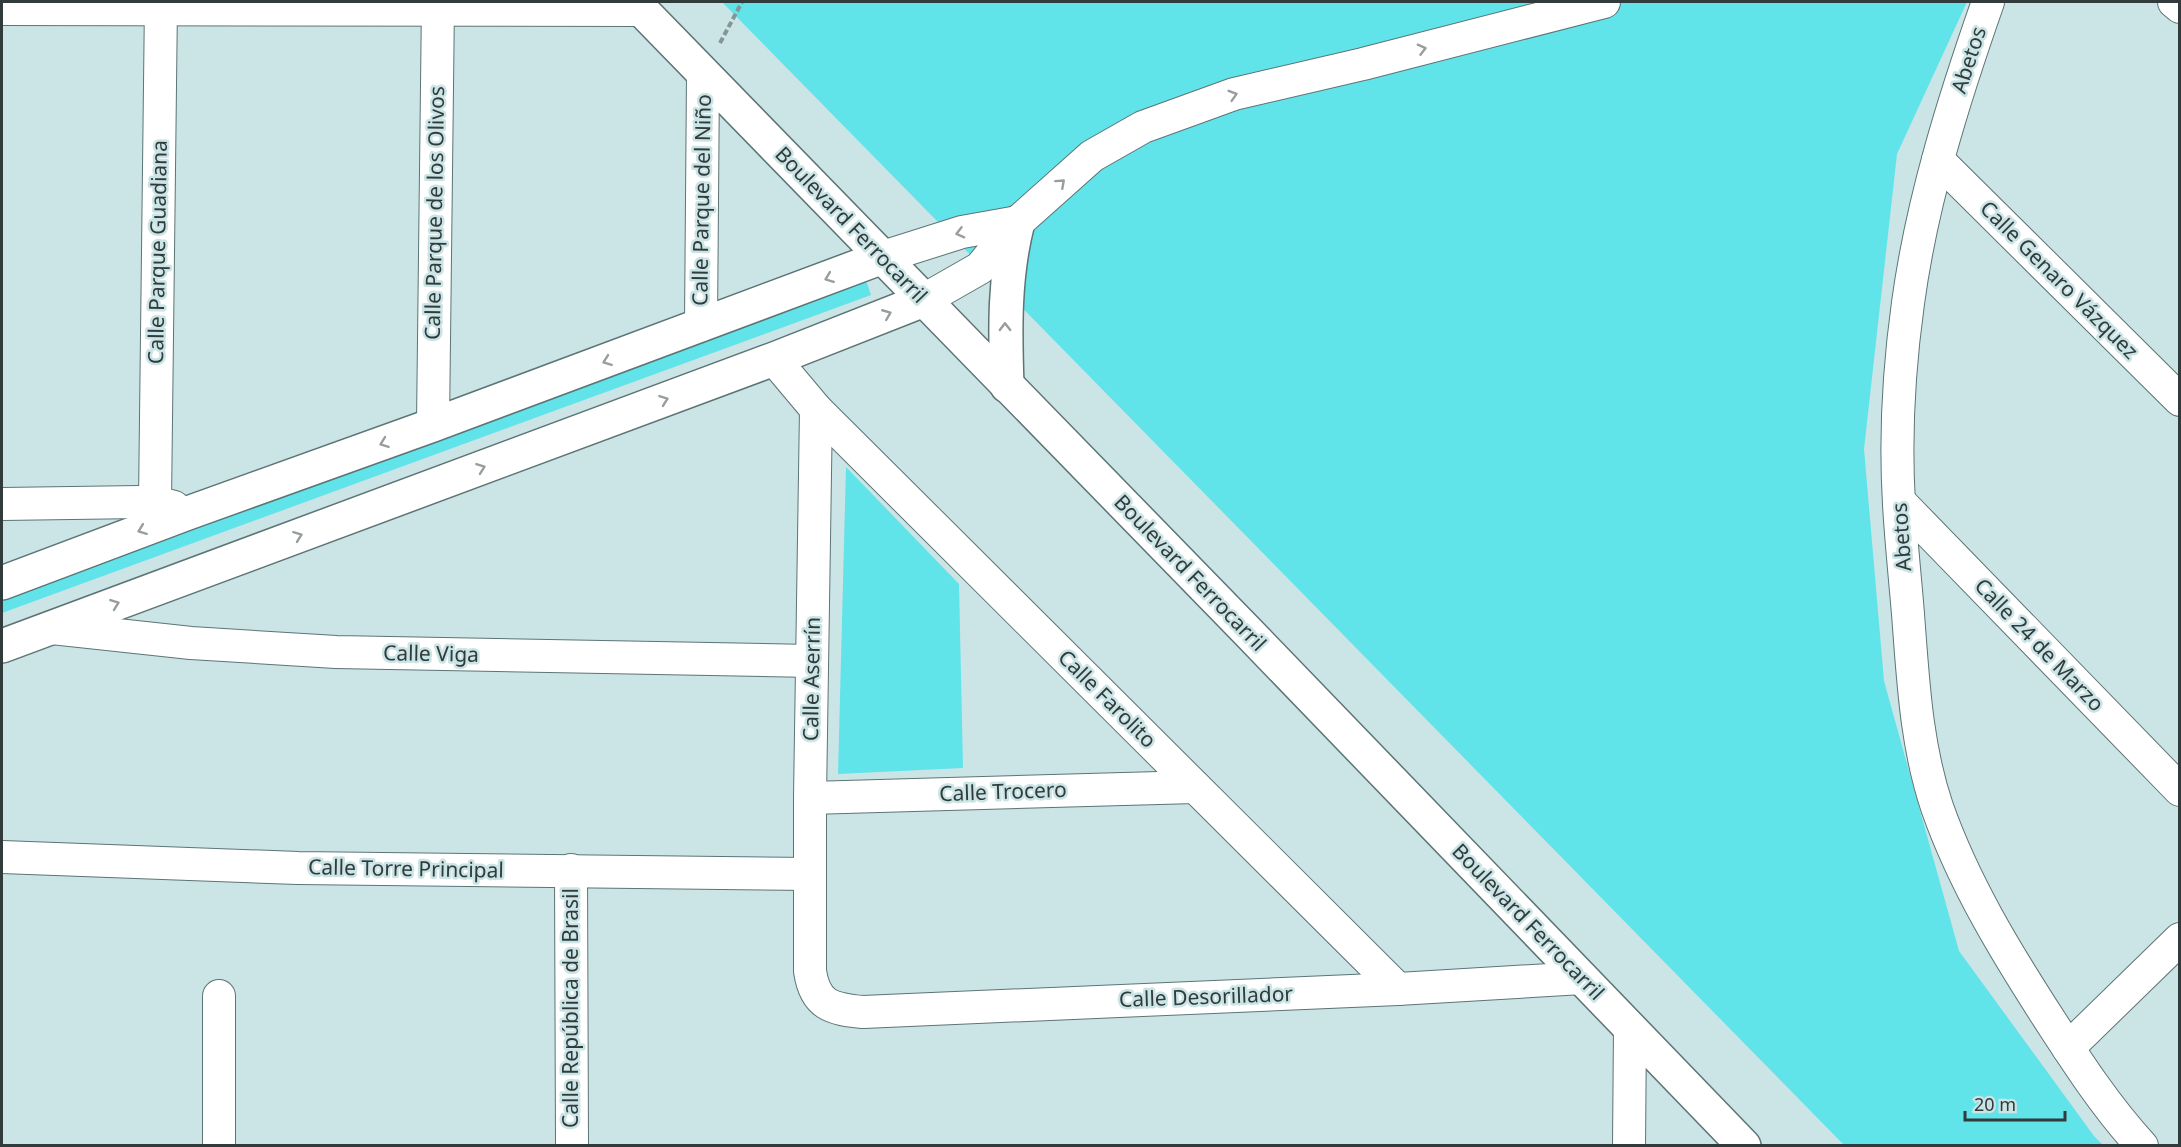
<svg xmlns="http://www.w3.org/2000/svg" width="2181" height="1147" font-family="'Noto Sans',sans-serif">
	<rect width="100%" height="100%" fill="#cbe4e5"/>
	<g fill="#61e3ea">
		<polygon points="722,2 1967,2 1897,154 1864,449 1884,681 1959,951 2094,1136 2103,1145 1844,1145"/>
		<polygon points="866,280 871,295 2,613 2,595"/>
		<polygon points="846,467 959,584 963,768 838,774"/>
	</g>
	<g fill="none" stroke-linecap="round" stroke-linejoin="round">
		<g stroke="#5d7475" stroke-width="34">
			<g id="minor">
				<path d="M1988,2C1954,99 1922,200 1908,303C1899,368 1895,438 1899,504C1901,541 1905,577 1908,614C1913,679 1916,745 1937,807C1964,884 2007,954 2051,1022C2079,1065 2107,1108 2142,1146"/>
				<polyline points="2174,2 2180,7"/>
				<polyline points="2,9 643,10"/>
				<polyline points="1938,160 2180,400"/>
				<polyline points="883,257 962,232 1018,222"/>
				<polyline points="924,300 980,268 1018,222 1092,156 1143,127 1234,94 1363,64 1604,2"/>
				<polyline points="701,325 703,75"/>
				<path d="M774,359L816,409L810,798V971C815,1005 831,1009 863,1012L1398,989L1582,978"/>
				<polyline points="816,409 1398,989"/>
				<polyline points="433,425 438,2"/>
				<polyline points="1899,501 2180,790"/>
				<polyline points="155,502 161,2"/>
				<polyline points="2,504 141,502 155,502 174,507"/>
				<polyline points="52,628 191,643 336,652 812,661"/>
				<polyline points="810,798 1195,787"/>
				<polyline points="2,857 298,868 810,874"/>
				<polyline points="571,870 572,1146"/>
				<polyline points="2068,1048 2180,939"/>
				<polyline points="219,1146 219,996"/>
				<polyline points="1629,1146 1630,1028"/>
			</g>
		</g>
		<g stroke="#5d7475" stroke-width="36">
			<g id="secondary">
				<polyline points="634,2 1248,632 1744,1146"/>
				<path d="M1007,386C1005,330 1004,276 1018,222"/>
				<polyline points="2,583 188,513 433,425 883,257"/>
				<polyline points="2,646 774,359 924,300"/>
			</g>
		</g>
		<polyline stroke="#849697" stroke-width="4" stroke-dasharray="6 3" stroke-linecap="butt" points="720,43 742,2"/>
		<use href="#minor" stroke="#fff" stroke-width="32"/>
		<use href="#secondary" stroke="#fff" stroke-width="33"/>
	</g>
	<defs><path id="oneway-chevron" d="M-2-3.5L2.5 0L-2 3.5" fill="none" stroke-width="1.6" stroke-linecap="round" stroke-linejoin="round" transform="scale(1.5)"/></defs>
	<g stroke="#989d9e">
		<use href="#oneway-chevron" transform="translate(1422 49) rotate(-15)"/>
		<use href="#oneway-chevron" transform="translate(1233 95) rotate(-17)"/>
		<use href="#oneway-chevron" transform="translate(1061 183) rotate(-42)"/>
		<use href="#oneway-chevron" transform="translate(960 233) rotate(165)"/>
		<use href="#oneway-chevron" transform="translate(829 278) rotate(159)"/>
		<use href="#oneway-chevron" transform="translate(887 314) rotate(-22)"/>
		<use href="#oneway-chevron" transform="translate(1005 327) rotate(-91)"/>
		<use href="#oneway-chevron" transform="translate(607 361) rotate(160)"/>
		<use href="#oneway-chevron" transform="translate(664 400) rotate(-20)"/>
		<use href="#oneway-chevron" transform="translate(384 443) rotate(160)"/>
		<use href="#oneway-chevron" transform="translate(481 468) rotate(-20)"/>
		<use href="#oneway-chevron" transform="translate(142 530) rotate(159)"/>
		<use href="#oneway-chevron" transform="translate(298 536) rotate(-20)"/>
		<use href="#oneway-chevron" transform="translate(115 604) rotate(-20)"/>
	</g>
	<g text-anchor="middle" stroke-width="5" stroke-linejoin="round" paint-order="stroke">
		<g font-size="21" fill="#313b3c" stroke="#cbe4e5">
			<text transform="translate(1969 60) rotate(-72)" y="7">Abetos</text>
			<text transform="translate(702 200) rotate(-89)" y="7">Calle Parque del Niño</text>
			<text transform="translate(435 213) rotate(-89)" y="7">Calle Parque de los Olivos</text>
			<text transform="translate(851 225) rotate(46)" y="7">Boulevard Ferrocarril</text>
			<text transform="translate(158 252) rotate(-89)" y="7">Calle Parque Guadiana</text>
			<text transform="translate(2059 280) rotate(45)" y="7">Calle Genaro Vázquez</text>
			<text transform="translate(1902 537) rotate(-94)" y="7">Abetos</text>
			<text transform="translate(1190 573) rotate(46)" y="7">Boulevard Ferrocarril</text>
			<text transform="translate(2039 645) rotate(46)" y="7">Calle 24 de Marzo</text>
			<text transform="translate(431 654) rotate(1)" y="7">Calle Viga</text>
			<text transform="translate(812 679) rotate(-89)" y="7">Calle Aserrín</text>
			<text transform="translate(1107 699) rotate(45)" y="7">Calle Farolito</text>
			<text transform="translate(1003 792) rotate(-2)" y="7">Calle Trocero</text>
			<text transform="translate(406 869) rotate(1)" y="7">Calle Torre Principal</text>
			<text transform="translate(1528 922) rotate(46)" y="7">Boulevard Ferrocarril</text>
			<text transform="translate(1206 997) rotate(-2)" y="7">Calle Desorillador</text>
			<text transform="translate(571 1008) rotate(-90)" y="7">Calle República de Brasil</text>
		</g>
	</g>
	<rect width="2181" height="1147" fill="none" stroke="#313b3c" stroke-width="6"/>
	<path d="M1965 1111v9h100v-9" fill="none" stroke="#313b3c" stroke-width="3"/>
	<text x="1974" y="1111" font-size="18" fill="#313b3c" stroke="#cbe4e5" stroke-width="4.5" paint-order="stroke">20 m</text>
</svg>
